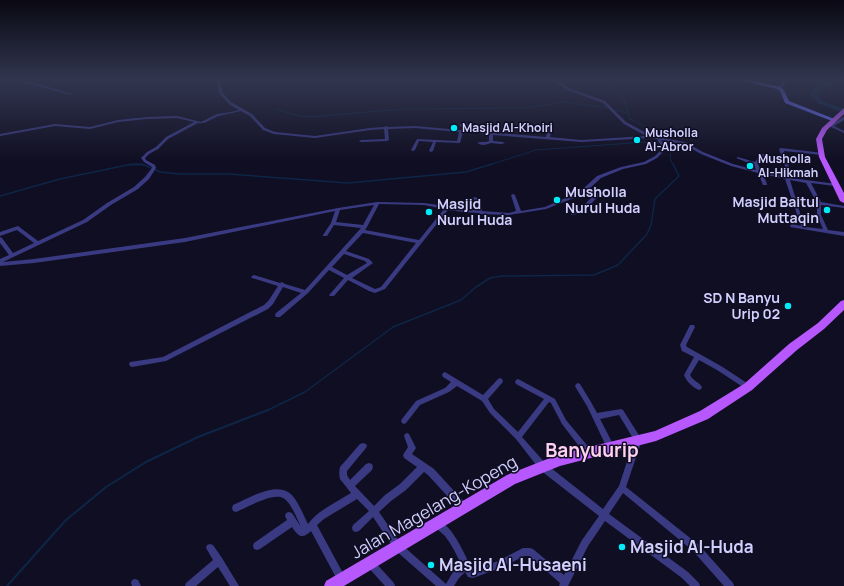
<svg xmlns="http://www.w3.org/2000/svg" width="844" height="586" font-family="Manrope,sans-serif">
	<rect width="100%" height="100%" fill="#100e22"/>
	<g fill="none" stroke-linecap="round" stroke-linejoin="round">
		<g stroke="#0d2647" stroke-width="1">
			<polyline points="603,79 607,85 623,97 630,119 663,136 671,147 670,159 673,165"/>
			<polyline points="276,109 295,115 309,117 404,109 524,108 564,102 608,108"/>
			<polyline points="612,109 627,113"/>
			<polyline points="128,165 144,165"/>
			<polyline points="489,165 536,150 645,142 668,142"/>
		</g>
		<g stroke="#0d2647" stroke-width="1.5">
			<polyline points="0,196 60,179 132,164 142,164 160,172 179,174 229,174 348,183 466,172 492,164"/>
			<polyline points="266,411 305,392 393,327 461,300 476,287 490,278 502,276 594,275 618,265 647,234 651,225 655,199 679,176 673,164"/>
		</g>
		<polyline stroke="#0d2647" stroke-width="2" points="7,586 65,521 106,487 146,462 198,437 268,410"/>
		<path fill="#0d2647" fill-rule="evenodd" d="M844,79V83L824,87L816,94L822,101L844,109V113L818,103L810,94C817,82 831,80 844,79Z"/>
		<g fill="#393a81" fill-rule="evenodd">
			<polygon points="6,79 14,79 39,84 72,94 70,95 38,86"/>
			<path d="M216,79H220L222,92L231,102L252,114L265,128L275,132L315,136L370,128L384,127L386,126L388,127L415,126L494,133L496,129L460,126V124H461L500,127L501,128L498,133L546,137L548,128L550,127L552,128L550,137L581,140L646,136L624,124L603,103L567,90L557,83L536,79H545L559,81L569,88L605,101L626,122L652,136L685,142L703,152L733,164L756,170L754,165L736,158L738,157L755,162L761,154H762L783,160L779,149L781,148L823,153L824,154L822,155L784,151L790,170L791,178L837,184V185L835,186L811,183L821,202L844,206V208L821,205V215L828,230L844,232V236L790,227V226L792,224L801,226L785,179L763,174L767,184V185H763L758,173L731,166L701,154L683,144L661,140L664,144L665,150L657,158L646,164L623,169L601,178L590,188L599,194V196C591,203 583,215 571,215V214L581,208L594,195L587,190L574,198L546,209L509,215L482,214H480L478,213L463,212L448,210L385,289L375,293L369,291L348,280L334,296H330L329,295L330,294L344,278L329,270L308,293L280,317H276L275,315L276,313L301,293L283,287L273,304L268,309L166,361L132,367L130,366L129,364L130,362L163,357L264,305L269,300L278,286L252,278L251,277L252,276L254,275L280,283L282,282L285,284L305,290L361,228L334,225L327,236H323V235L331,223L335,211L185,242L34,263L0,266V259L9,255L0,243V237L2,238L13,253L34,243L17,230L0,236V232L18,226L38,241L83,220L107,203L134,187L145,177L152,168V167L144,162L141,158L147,152L156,147L166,137L194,122L177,118L147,119L118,122L90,129L55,126L0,136V134L55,124L90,127L118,120L147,117L177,116L201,122L217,114L231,112L239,110L229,104L219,93ZM241,111L250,116L263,130L274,134L315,138L370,130L384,129L385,139L361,140L359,141L361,142L387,141L389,140L388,129L415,128L459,132L457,141L417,139L411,150L413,151L415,150L419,141L433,142L429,151L431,152L433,151L436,142L460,143L463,132L489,134V141C485,143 480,141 477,143C483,146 485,145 491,143C496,143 500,145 505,143L503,142L493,141V135L581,142L651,138L657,139L660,144L661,150L655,156L644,162L621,167L597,176L585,187L570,196L545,207L521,211L515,195L513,194L511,195L516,211L509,213L482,211C481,205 481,199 475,197L473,198L477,203V210C468,210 455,210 448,206H446L424,203L377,202L338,208L185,238L34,259L3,262L87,222L111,205L138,189L149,179L156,168L155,165L146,160L145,158L149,154L158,149L168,139L198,123C205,125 212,118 219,116C226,114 234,113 241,111ZM763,157L784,163L786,170L787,177L761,171L758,164ZM790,180L806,183L816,201L807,200L805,201L807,202L817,204V215L823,229L806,227L801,216ZM379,204L424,205L444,209L419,240L365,230L367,227ZM374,205L363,225L336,222L340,210ZM363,233L416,243L381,287L375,289L352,278L373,263L369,259L346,251ZM344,254L365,261L367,263L347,275L332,267Z"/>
			<polygon points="786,79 790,79 780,89 778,89 778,87"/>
			<polygon points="843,117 844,117 844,120 834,126 844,131 844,133 827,125 829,124 831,125"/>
			<path d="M690,325H694L695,327L686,345L687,347L721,366L750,385L751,387L750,389L748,390L746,389L717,370L699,360L690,375C693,381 699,382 702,387L701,389L699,390C692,387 687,382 684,375L694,357L682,351L680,345Z"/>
			<path d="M445,372L483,395L498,379L500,378L502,379L503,381L502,383L488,399L494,409L518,432L544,399L516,384L515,382L516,380L518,379L520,380L555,399L566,420L591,450L592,452L591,454L588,456L585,454L562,424L551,403L549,402L522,437L546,464L603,509L619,486L634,440L619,415L600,419L614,446L613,448L610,449L607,448L587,406L576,388L575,386L576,384L578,383L580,384L591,402L597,413L621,409L623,410L642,440L626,487L699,545L733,583L734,586H724L693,551L623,493L609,514L688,572L699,583L700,586H690L682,578L605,521L588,546L568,586H559L560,583L529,556H524L503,567L473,578L468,577L465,572L459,578L454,586H436L395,550L373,517L359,531L356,532L353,531L352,528L353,525L369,511L357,499L324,519L317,525L345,577L346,580L345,583L342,584L339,583L311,531C302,540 298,536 292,527L260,549L257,550L254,549L253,546L254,543L287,520L285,516L286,513L289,512L292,513L301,527C297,519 291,502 283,498C273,492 246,508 236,512L233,511L232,508L233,505C247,499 273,483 288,492C297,497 303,515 308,524C318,510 337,502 351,493L340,479C339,475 339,471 340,467L360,444L363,443L366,444L367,446L366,448L347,471V475L350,480L366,464L369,463L372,464L373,467L372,470L355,486L374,506L385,495L400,484L417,467L404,458L403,455L408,447L404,436L405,434L407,433L409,434L416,448L412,454L434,469L467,505L468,508L467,511L464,512L461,511L428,475L424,472L406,490L391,501L379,512L401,544L446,584L453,572L461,565C457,555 452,545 445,536C441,532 436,529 434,524L435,521L438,520C455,528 464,555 473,570L498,561L523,548H530L533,549L564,575L582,540L599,516L540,470L516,439L490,413L482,401L457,386L449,392L420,405L406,423L404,424L402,423L401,421L402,419L416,401L445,388L451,382L443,377L442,375L443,373Z"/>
			<polygon points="210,544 213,545 222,558 239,586 230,586 218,567 196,586 185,586 186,583 213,560 206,548 207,545"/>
			<polygon points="370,559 373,560 394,583 395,586 385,586 367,566 366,563 367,560"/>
			<polygon points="135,579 138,580 141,586 132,586 131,583 132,580"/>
		</g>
		<polygon fill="#676bfe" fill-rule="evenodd" points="735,79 744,79 781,87 784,90 789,101 837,120 832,121 785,103 780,91 777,89"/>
		<g fill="#b757fe" fill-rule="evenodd">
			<polygon points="844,108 844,114 827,130 822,139 825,157 844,193 844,203 840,201 819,157 816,139 822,128"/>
			<polygon points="844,300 844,310 824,329 797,350 752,390 708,419 656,441 560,466 515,484 344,586 324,586 326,581 507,475 560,454 655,431 700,411 744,384 789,344 818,323 841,301"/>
		</g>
	</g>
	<linearGradient id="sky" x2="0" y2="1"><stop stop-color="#090813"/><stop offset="0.49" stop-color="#31364f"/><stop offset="1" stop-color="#31364f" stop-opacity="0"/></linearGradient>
	<rect width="844" height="161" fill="url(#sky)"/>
	<g fill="#01ecf9" stroke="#100e22" stroke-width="1.5">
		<circle cx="454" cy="128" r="4"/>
		<circle cx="637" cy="140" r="4"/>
		<circle cx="750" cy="166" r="4"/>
		<circle cx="557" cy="200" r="4"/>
		<circle cx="827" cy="210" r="4"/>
		<circle cx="429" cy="212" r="4"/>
		<circle cx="788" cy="306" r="4"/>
		<circle cx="622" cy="547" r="4"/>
		<circle cx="431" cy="565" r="4"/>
	</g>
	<g text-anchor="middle" stroke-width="3" stroke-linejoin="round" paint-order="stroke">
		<g font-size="12" font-weight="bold" fill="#d2cfff" stroke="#100e22" text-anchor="start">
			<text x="462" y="132">Masjid Al-Khoiri</text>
			<text x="645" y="137">Musholla<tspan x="645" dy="14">Al-Abror</tspan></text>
			<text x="758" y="163">Musholla<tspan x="758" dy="14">Al-Hikmah</tspan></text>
		</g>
		<g font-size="14" font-weight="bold" fill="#d2cfff" stroke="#100e22" text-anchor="start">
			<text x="565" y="197">Musholla<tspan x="565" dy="16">Nurul Huda</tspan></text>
			<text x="819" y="207" text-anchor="end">Masjid Baitul<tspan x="819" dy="16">Muttaqin</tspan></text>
			<text x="437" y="209">Masjid<tspan x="437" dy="16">Nurul Huda</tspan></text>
			<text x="780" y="303" text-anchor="end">SD N Banyu<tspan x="780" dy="16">Urip 02</tspan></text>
		</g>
		<g font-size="17" fill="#d2cfff" stroke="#100e22">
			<text transform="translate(434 507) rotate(-30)" y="6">Jalan Magelang-Kopeng</text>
		</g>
		<g font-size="17" font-weight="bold" fill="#d2cfff" stroke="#100e22" text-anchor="start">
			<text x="630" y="553">Masjid Al-Huda</text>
			<text x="439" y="571">Masjid Al-Husaeni</text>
		</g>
		<g font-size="19" font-weight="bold" fill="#ffd1f0" stroke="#100e22">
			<text x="592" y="457">Banyuurip</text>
		</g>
	</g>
</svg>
